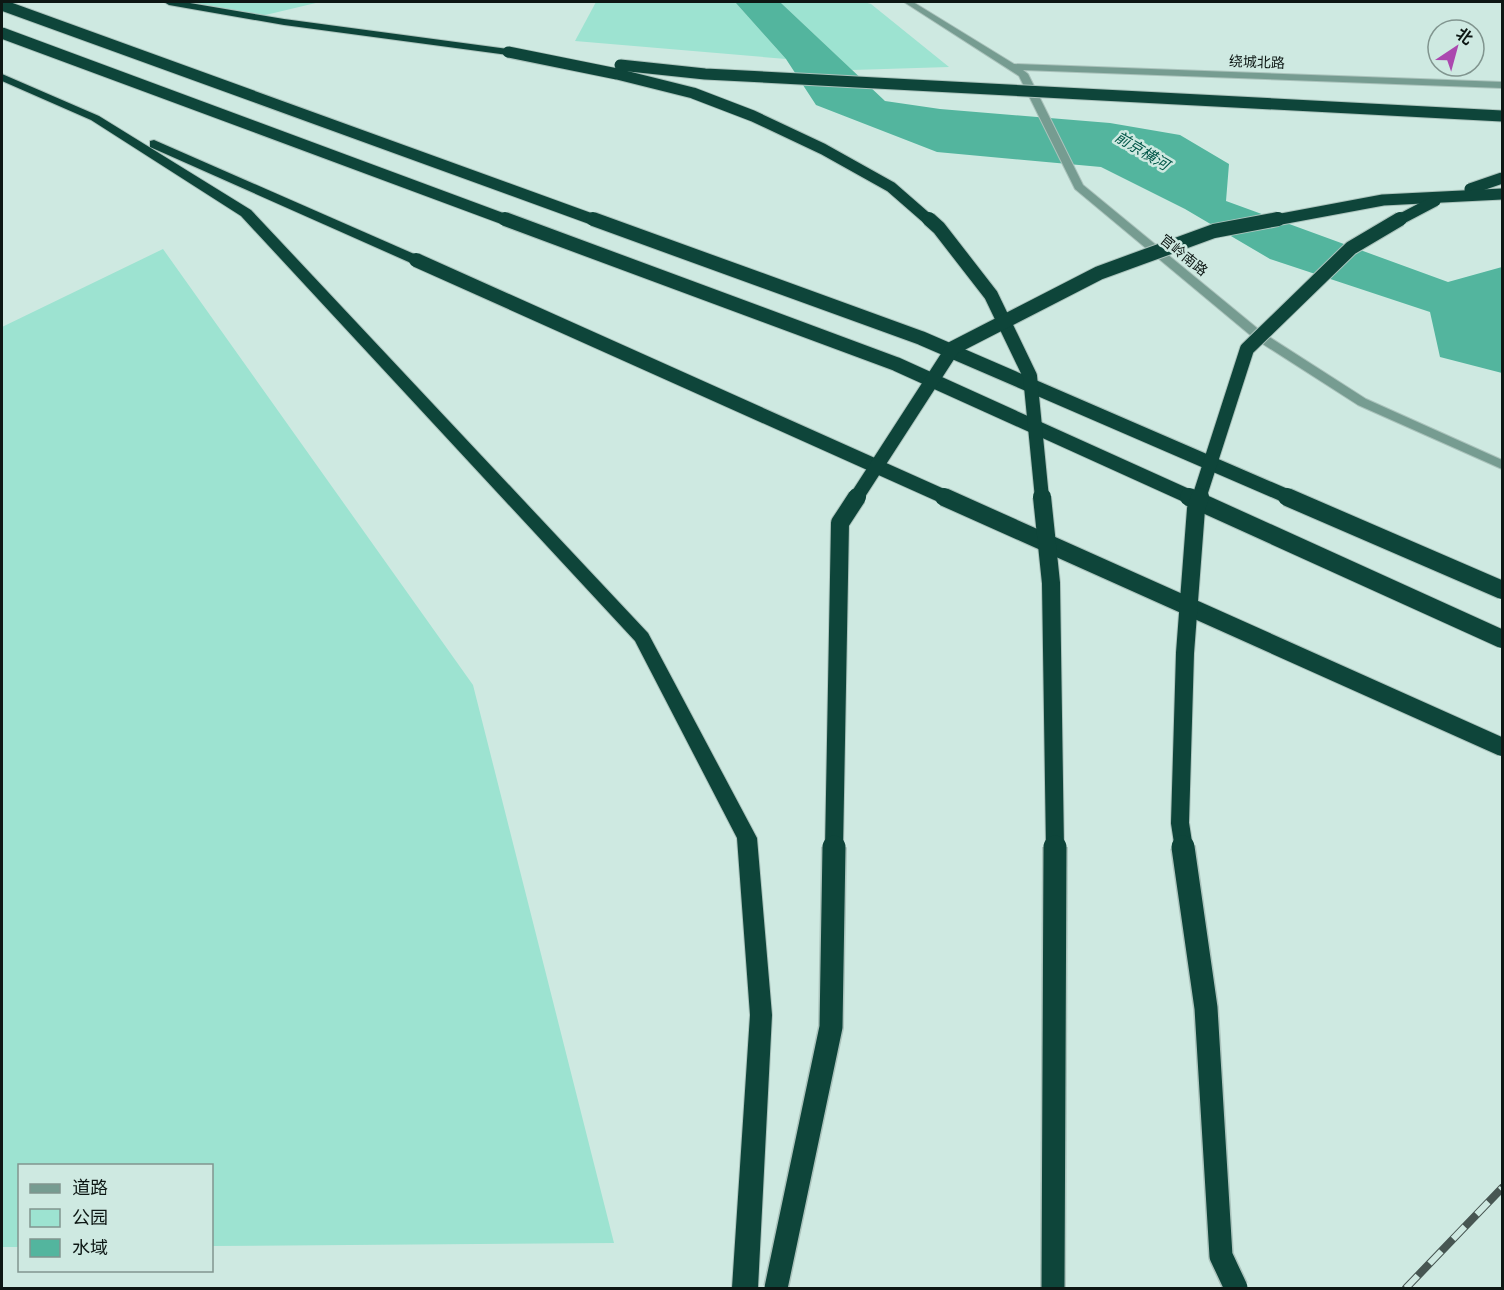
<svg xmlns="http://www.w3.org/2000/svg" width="1504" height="1290" font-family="Helvetica,'Noto Sans SC',sans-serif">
	<rect width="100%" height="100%" fill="#cee9e1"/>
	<g fill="#9de3d1">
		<polygon points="173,2 320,2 257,17"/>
		<polygon points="596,2 735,2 786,59 575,41"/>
		<polygon points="780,2 864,2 871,4 949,67 852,70"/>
		<polygon points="163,249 473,685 614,1243 212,1246 212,1166 20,1166 19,1247 2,1247 2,327"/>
	</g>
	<polygon fill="#53b59e" points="735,2 780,2 885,101 940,109 1110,123 1180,135 1229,164 1226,201 1448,282 1502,267 1502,373 1440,357 1430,312 1270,259 1185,209 1101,167 937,152 816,105 786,59"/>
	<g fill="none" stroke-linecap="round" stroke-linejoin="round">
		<g stroke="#abc3bc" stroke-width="2">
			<polygon id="minor" points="904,2 913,2 1014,64 1502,82 1502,88 1023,70 1028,74 1083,185 1263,333 1366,399 1502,460 1502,469 1358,405 1255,339 1075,189 1019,76"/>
		</g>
		<g stroke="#abc3bc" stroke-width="2">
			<g id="highway">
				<polygon points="164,2 184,2 284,19 508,49 513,52 508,55 284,25 169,5"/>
				<polygon points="2,74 99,116 251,210 648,633 757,838 772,1015 758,1288 732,1288 750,1015 737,838 635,641 241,216 91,120 2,81"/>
				<polygon points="154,140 421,257 423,260 421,263 411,263 150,147 150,141"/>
			</g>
		</g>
		<use href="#minor" fill="#769c91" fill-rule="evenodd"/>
		<use href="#highway" fill="#0e453a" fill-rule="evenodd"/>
		<g stroke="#475652" stroke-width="8">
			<polyline id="rail" points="1406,1288 1502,1188"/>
		</g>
		<use href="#rail" stroke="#cee9e1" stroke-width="6" stroke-dasharray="17" stroke-linecap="butt"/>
		<g stroke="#abc3bc" stroke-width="13" stroke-linecap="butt">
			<g id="highway-bridge-far3">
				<polyline points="2,5 597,221"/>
				<polyline points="2,33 509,221"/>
				<polyline points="508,52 617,74 693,93 753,116 823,149 891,187 930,221"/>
				<polyline points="620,65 705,74 1502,116"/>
				<polyline points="1470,189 1502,178"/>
				<polyline points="1270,221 1383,200 1502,194"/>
				<polyline points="1397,221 1435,201"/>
			</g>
		</g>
		<g stroke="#abc3bc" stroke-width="16" stroke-linecap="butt">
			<g id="highway-bridge-far2">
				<polyline points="505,219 896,364 1192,498"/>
				<polyline points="593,219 921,338 1291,498"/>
				<polyline points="929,219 939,228 991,295 1030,376 1042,498"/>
				<polyline points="416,260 947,498"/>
				<polyline points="856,498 953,348 1099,273 1214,231 1278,219"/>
				<polyline points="1199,498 1247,349 1351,248 1400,219"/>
			</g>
		</g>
		<g stroke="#abc3bc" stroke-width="20" stroke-linecap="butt">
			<g id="highway-bridge-far1">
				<polyline points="944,497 1502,747"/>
				<polyline points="1042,497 1051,583 1055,849"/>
				<polyline points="1189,497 1502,639"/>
				<polyline points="1287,497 1502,590"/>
				<polyline points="834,849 840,523 857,497"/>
				<polyline points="1184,849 1180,823 1185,653 1196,509 1200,497"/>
			</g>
		</g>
		<g stroke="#abc3bc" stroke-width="26" stroke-linecap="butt">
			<g id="highway-bridge">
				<polyline points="1183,847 1206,1008 1221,1256 1236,1288"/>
				<polyline points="776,1288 831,1027 834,847"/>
				<polyline points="1053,1288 1055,847"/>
			</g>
		</g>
		<use href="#highway-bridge-far3" stroke="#0e453a" stroke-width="11"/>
		<use href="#highway-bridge-far2" stroke="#0e453a" stroke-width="14"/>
		<use href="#highway-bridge-far1" stroke="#0e453a" stroke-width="18"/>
		<use href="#highway-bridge" stroke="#0e453a" stroke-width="23"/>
	</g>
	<g text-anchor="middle" stroke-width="5" stroke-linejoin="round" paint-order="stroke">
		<g font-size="14" fill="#0d1714" stroke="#cee9e1">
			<text transform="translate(1257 62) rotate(2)" y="5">绕城北路</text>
			<text transform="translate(1184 255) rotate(39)" y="5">官岭南路</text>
		</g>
		<g font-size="15" font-style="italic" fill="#005647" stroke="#cee9e1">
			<text transform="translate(1142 151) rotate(31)" y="5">前京横河</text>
		</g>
	</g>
	<rect width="1504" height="1290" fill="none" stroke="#0d1714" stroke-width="6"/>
	<rect x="18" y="1164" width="195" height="108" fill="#cee9e1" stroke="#81958f" stroke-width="1.5"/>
	<rect x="30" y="1184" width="30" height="9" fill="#769c91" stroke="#81958f" stroke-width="1.5"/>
	<text x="72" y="1194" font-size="18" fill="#0d1714">道路</text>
	<rect x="30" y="1209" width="30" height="18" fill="#9de3d1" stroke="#81958f" stroke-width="1.5"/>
	<text x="72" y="1224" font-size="18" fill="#0d1714">公园</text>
	<rect x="30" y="1239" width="30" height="18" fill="#53b59e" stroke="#81958f" stroke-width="1.5"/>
	<text x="72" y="1254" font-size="18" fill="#0d1714">水域</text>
	<g transform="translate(1456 48) rotate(36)"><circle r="28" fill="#cee9e1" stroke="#81958f" stroke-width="1.5"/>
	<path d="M0-4.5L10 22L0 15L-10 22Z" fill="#ab48af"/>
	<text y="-9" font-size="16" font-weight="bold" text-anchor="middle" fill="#0d1714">北</text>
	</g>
</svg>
